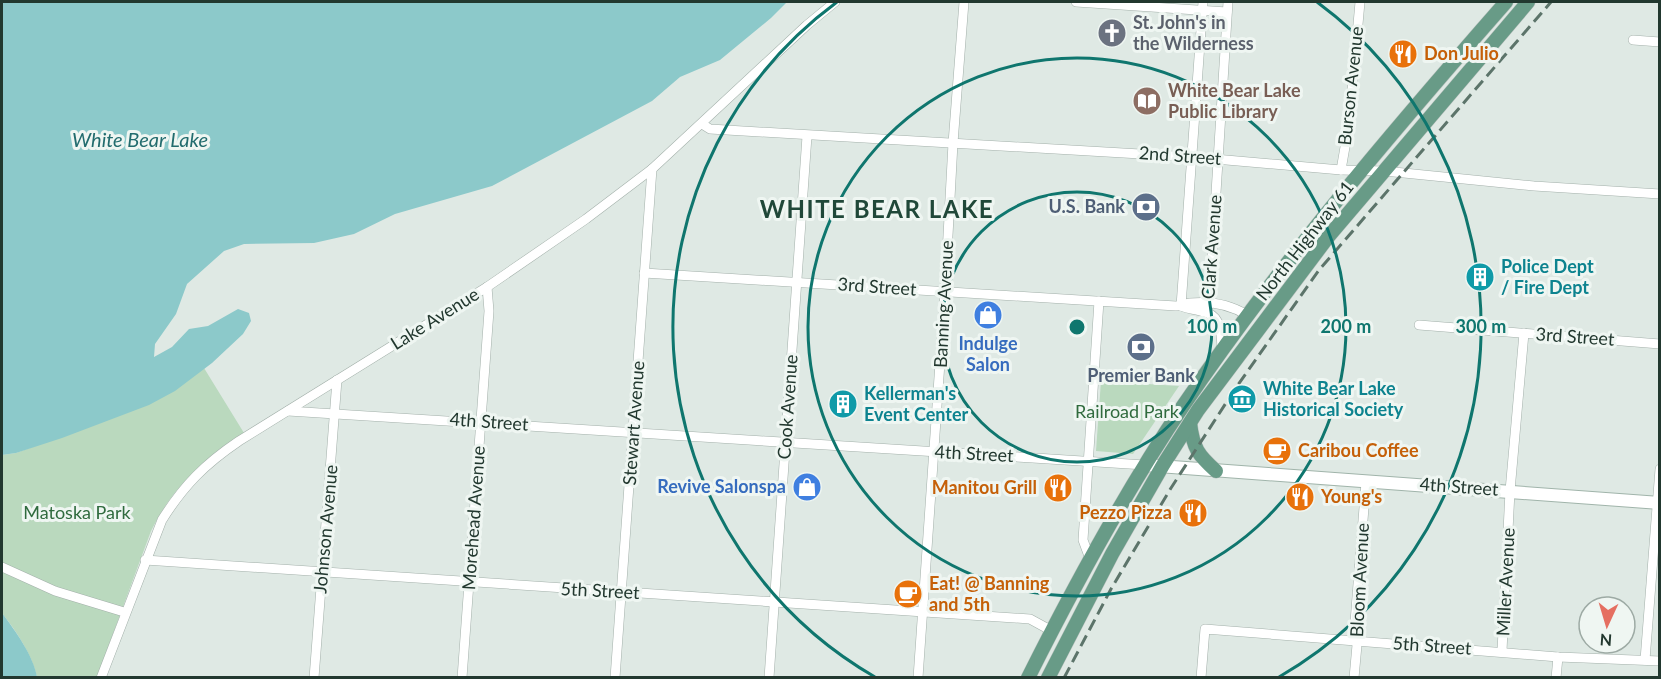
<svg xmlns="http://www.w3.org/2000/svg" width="1661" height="679" font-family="Lato,sans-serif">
	<rect width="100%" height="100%" fill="#dfe9e4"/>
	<g fill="#bad9be">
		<path d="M204,368L244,433C203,461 173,486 151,531L97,677H37C32,654 16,631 2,613V455L16,453L87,427Z"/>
		<polygon points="1101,381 1179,386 1133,454 1096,451"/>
	</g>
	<g fill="#8cc9ca">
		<polygon points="2,2 787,2 771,18 720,60 680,77 652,101 492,186 395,214 354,234 314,243 244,244 224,251 187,284 176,314 155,344 154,357 172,347 189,329 208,326 238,309 249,313 251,321 243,334 212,363 175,391 149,405 62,438 16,453 2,455"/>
		<path d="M2,613C16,632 33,655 37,677H2Z"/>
	</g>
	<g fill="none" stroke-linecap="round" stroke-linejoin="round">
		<g stroke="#a3b0aa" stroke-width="10">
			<g id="street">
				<polyline points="1076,2 1227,12"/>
				<polyline points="1633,40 1660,42"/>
				<polyline points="702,124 710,129 1192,157 1341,170 1384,171 1534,186 1660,194"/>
				<polyline points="1341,170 1349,124 1360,2"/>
				<path d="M644,273L1176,306C1181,306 1185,304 1190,303C1210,301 1231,305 1247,315"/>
				<polyline points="1181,306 1203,2"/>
				<path d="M1181,306C1188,309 1193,309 1200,311C1222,314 1221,331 1222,349"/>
				<polyline points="1206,312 1209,304 1228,2"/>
				<polyline points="1419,325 1660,344"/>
				<polyline points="288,411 1145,465"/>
				<polyline points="1090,559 1083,540 1099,301"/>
				<polyline points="145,560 1030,619 1052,631"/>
				<polyline points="2,567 55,591 124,612"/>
				<polyline points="1502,651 1510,491 1524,333"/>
				<polyline points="1645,660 1660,469"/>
				<path d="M101,678L162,520C184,485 205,464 239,441L487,287L586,219L652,169L807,25L835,2"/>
				<polyline points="314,678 337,380"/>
				<polyline points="462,678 489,311 487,287"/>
				<polyline points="615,678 652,169"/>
				<polyline points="769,678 807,136"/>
				<polyline points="918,678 945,291 953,143 964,2"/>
				<polyline points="1201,678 1205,629 1558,657 1660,661"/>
				<polyline points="1354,678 1357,645 1354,635 1366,482"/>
				<polyline points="1556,678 1558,657"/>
			</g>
		</g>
		<g stroke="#a0b4aa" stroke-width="14">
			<polyline id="secondary" points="1145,465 1660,503"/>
		</g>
		<g stroke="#bdc3c1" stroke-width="15">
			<g id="primary">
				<path d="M1190,423C1193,448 1198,455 1216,471"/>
				<path d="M1028,678C1075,584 1125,492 1183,406C1280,263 1392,132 1506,2"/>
				<polyline points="1048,678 1112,554 1163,465 1198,410 1328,237 1528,2"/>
			</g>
		</g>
		<use href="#street" stroke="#fff" stroke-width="9"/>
		<use href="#secondary" stroke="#fff" stroke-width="12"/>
		<use href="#primary" stroke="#689b87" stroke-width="14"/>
		<polyline stroke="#5c746a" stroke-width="3" stroke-dasharray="12 6" stroke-linecap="butt" points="1064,678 1111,589 1171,488 1235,389 1319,270 1551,2"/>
	</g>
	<g fill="none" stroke="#0f766e" stroke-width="3">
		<circle cx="1077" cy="327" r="135"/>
		<circle cx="1077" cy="327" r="269"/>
		<path d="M875 677A404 404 0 0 1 837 2M1317 2A404 404 0 0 1 1279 677"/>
	</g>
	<defs>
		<g id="church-disc" transform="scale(1.5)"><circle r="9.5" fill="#6b7280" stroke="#eff6f2"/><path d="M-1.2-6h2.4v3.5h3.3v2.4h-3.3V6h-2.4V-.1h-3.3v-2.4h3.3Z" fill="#fff"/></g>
		<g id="restaurant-disc" transform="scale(1.5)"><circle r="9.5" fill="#e8710a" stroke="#eff6f2"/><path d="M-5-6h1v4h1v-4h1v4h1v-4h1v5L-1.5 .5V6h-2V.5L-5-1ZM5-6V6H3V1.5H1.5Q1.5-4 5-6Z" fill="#fff"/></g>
		<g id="library-disc" transform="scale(1.5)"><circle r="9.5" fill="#8d6e63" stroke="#eff6f2"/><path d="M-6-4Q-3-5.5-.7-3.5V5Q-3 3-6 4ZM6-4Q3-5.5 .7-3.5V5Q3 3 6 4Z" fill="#fff"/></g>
		<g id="bank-disc" transform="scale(1.5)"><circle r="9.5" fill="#5c6f8a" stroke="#eff6f2"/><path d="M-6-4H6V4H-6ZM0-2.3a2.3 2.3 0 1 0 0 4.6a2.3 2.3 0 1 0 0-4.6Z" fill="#fff"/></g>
		<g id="building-disc" transform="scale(1.5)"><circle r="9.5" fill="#0f9aa8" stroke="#eff6f2"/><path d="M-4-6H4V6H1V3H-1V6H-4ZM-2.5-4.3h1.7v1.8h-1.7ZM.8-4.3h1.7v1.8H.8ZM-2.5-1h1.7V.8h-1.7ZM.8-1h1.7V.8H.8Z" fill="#fff"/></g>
		<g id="shop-disc" transform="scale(1.5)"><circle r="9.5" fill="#3f7fe0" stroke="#eff6f2"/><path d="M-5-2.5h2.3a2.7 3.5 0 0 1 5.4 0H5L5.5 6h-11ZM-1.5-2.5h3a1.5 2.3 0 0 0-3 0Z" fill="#fff"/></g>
		<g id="museum-disc" transform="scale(1.5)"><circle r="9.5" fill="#0f9aa8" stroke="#eff6f2"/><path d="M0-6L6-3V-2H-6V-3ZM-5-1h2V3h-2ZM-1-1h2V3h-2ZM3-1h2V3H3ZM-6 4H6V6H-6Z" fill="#fff"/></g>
		<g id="cafe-disc" transform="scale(1.5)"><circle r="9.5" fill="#e8710a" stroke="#eff6f2"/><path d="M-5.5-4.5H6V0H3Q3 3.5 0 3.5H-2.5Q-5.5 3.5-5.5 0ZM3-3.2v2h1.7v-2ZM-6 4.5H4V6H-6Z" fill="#fff"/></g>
	</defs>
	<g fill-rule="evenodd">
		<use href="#church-disc" x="1112" y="33"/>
		<use href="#restaurant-disc" x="1403" y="54"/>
		<use href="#library-disc" x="1147" y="101"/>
		<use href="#bank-disc" x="1146" y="207"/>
		<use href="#building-disc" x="1480" y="277"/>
		<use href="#shop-disc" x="988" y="315"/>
		<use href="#bank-disc" x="1141" y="347"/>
		<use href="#museum-disc" x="1242" y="399"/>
		<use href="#building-disc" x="843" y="404"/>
		<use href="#cafe-disc" x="1277" y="451"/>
		<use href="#shop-disc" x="807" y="487"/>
		<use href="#restaurant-disc" x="1058" y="488"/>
		<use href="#restaurant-disc" x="1300" y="497"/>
		<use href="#restaurant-disc" x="1193" y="513"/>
		<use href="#cafe-disc" x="908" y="594"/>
	</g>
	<g text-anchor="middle" stroke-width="6" stroke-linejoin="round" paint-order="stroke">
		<g font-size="18" font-weight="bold" fill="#5b616d" stroke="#eff6f2" text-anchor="start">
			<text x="1133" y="29">St. John's in<tspan x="1133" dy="21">the Wilderness</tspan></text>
		</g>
		<g font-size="18" font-weight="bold" fill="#c56008" stroke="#eff6f2" text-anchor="start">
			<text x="1424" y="60">Don Julio</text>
			<text x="1298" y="457">Caribou Coffee</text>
			<text x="1037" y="494" text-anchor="end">Manitou Grill</text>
			<text x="1321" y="503">Young's</text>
			<text x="1172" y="519" text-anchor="end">Pezzo Pizza</text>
			<text x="929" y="590">Eat! @ Banning<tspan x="929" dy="21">and 5th</tspan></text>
		</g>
		<g font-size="18" fill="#22382f" stroke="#eff6f2">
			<text transform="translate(1351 86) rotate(-84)" y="6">Burson Avenue</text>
			<text transform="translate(1180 156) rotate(4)" y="6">2nd Street</text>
			<text transform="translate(1305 241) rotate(-52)" y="6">North Highway 61</text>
			<text transform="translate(1212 247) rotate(-86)" y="6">Clark Avenue</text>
			<text transform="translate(877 287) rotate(4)" y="6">3rd Street</text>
			<text transform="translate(944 304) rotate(-87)" y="6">Banning Avenue</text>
			<text transform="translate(435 319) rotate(-32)" y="6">Lake Avenue</text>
			<text transform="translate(1575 337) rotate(4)" y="6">3rd Street</text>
			<text transform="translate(788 407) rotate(-86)" y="6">Cook Avenue</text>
			<text transform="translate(489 422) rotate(4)" y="6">4th Street</text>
			<text transform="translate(634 423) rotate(-86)" y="6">Stewart Avenue</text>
			<text transform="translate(974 454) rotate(3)" y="6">4th Street</text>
			<text transform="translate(1459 487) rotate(4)" y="6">4th Street</text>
			<text transform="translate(474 518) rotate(-86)" y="6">Morehead Avenue</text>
			<text transform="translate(326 529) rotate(-85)" y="6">Johnson Avenue</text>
			<text transform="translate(1360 580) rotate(-87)" y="6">Bloom Avenue</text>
			<text transform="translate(1506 582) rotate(-87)" y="6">Miller Avenue</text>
			<text transform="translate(600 591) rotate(3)" y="6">5th Street</text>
			<text transform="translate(1432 646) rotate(4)" y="6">5th Street</text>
		</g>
		<g font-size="18" font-weight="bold" fill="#785e54" stroke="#eff6f2" text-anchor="start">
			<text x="1168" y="97">White Bear Lake<tspan x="1168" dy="21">Public Library</tspan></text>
		</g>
		<g font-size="18" font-weight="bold" fill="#4e5e75" stroke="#eff6f2" text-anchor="end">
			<text x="1125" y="213">U.S. Bank</text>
			<text x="1141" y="382" text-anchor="middle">Premier Bank</text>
		</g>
		<g font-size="18" font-weight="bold" fill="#0d838f" stroke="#eff6f2" text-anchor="start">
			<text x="1501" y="273">Police Dept<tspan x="1501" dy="21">/ Fire Dept</tspan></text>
			<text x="1263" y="395">White Bear Lake<tspan x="1263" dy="21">Historical Society</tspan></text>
			<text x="864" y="400">Kellerman's<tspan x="864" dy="21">Event Center</tspan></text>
		</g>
		<g font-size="18" font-weight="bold" fill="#366cbe" stroke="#eff6f2">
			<text x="988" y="350">Indulge<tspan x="988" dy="21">Salon</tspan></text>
			<text x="786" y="493" text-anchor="end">Revive Salonspa</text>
		</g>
		<g font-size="18" fill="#306b3e" stroke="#eff6f2">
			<text x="1127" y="418">Railroad Park</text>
			<text x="77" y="519">Matoska Park</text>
		</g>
		<g font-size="20" font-style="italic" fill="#226c6e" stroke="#eff6f2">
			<text x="140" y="147">White Bear Lake</text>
		</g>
		<g font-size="24" font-weight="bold" letter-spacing="1.5" fill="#204839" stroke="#eff6f2">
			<text x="877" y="218">WHITE BEAR LAKE</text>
		</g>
	</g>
	<circle cx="1077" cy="327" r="9" fill="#0f766e" stroke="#eff6f2" stroke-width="3"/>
	<g font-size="18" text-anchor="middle" font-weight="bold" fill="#0f766e" stroke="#eff6f2" stroke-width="6" stroke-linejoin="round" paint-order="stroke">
		<text x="1212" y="333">100 m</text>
		<text x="1346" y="333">200 m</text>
		<text x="1481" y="333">300 m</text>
	</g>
	<rect width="1661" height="679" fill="none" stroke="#22382f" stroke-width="6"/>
	<g transform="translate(1607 625) rotate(184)"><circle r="28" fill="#eff6f2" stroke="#9daaa4" stroke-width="1.5"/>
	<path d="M0-4.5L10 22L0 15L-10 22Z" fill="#e56f61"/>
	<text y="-9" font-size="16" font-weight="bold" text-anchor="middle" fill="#22382f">N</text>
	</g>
</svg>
